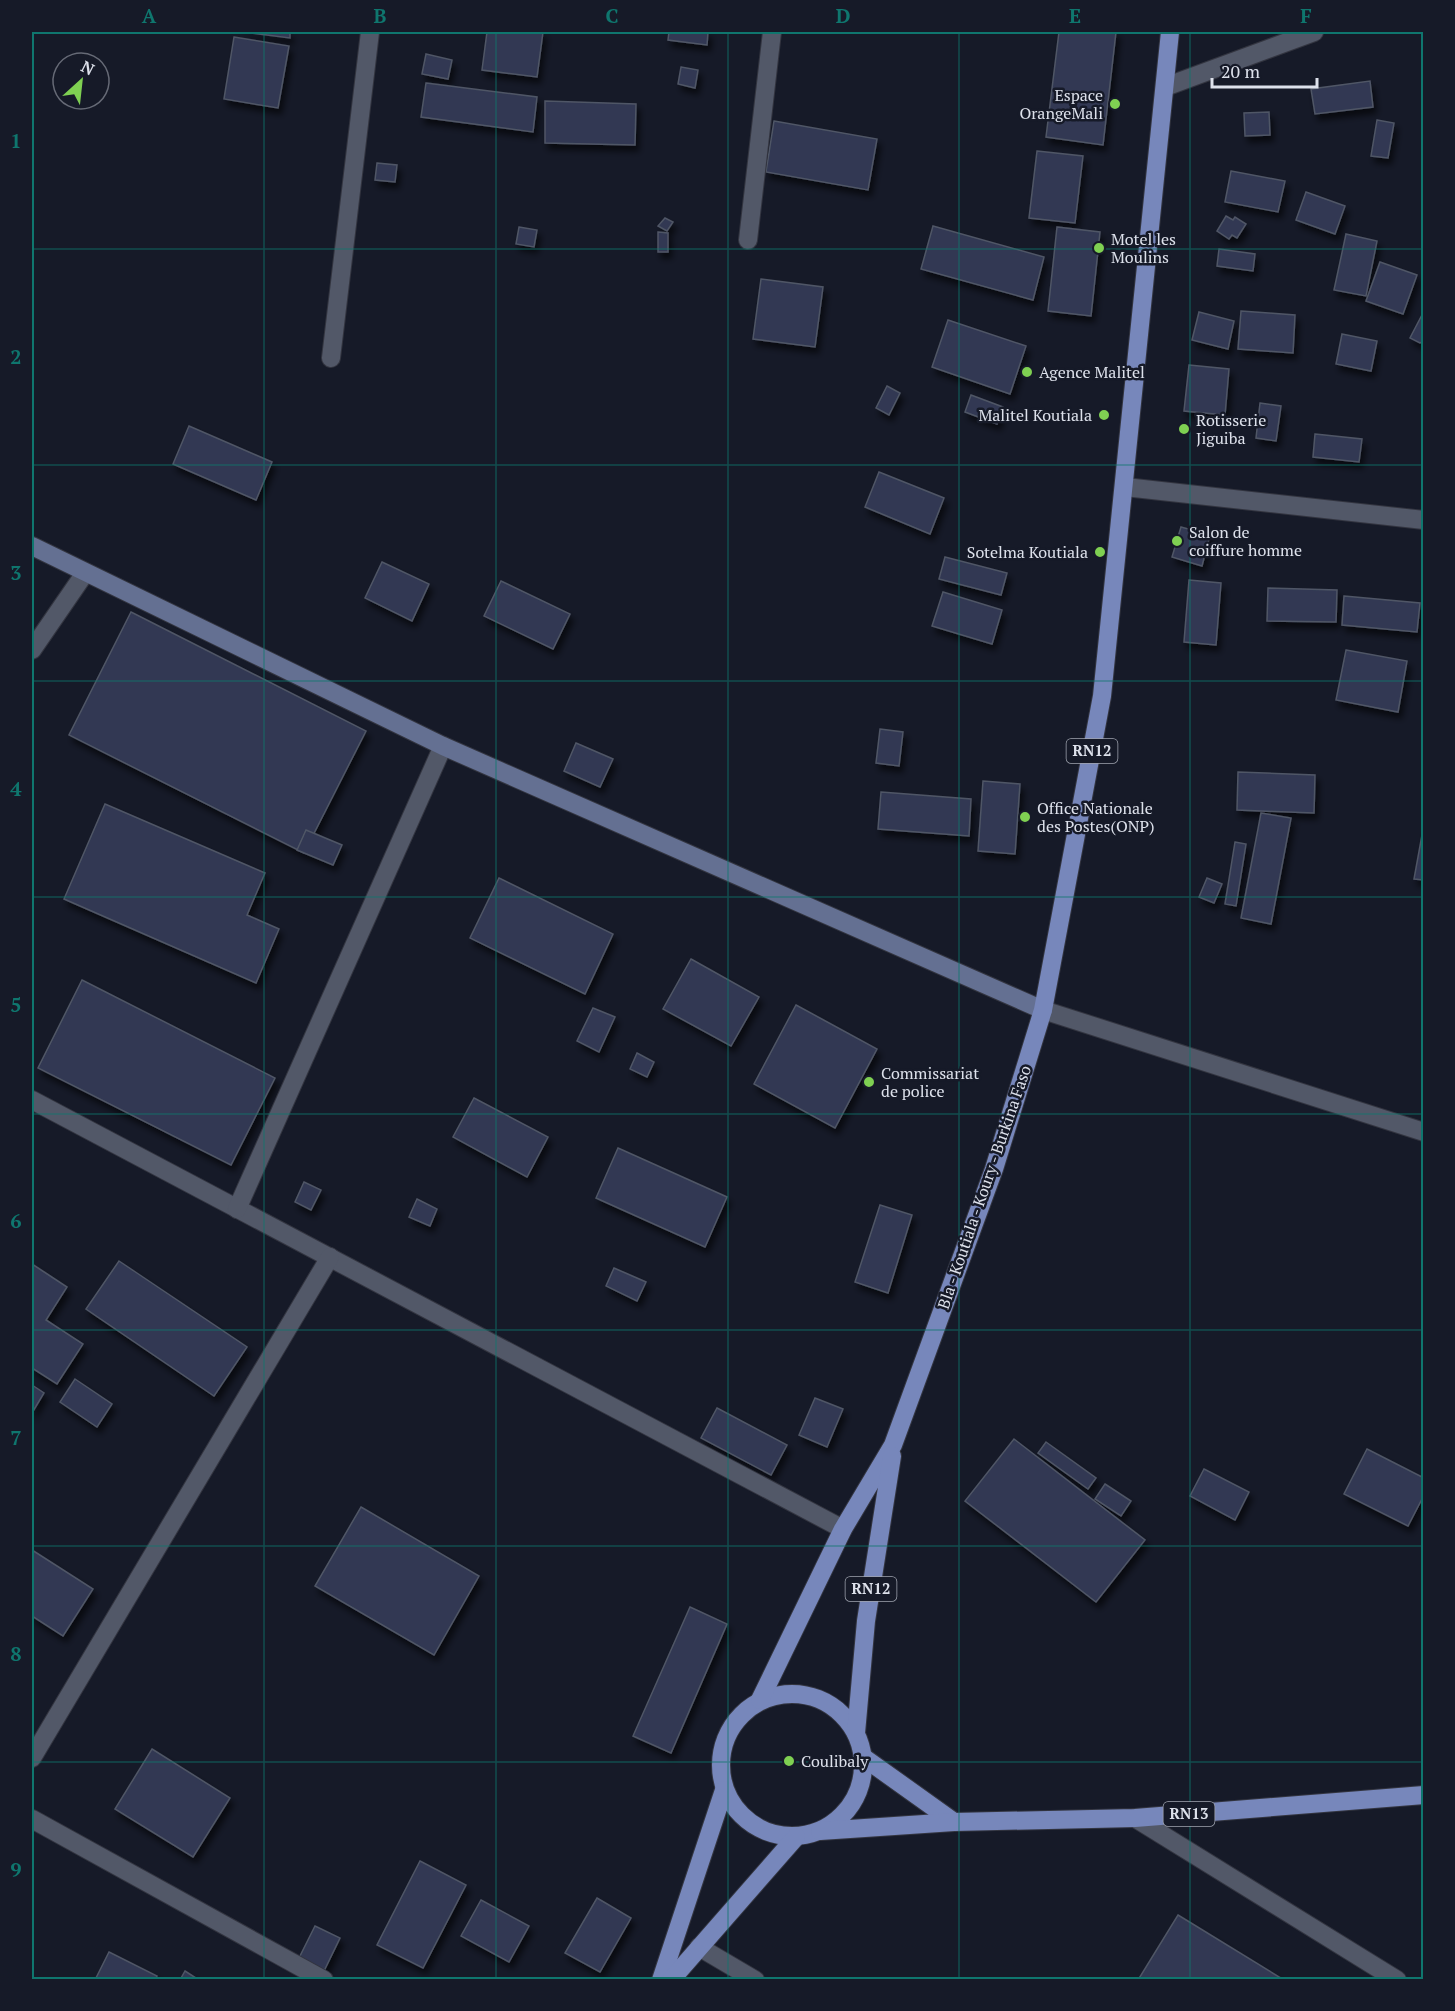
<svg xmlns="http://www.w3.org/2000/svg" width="1455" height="2011" font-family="'PT Serif',serif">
	<defs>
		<filter id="shadow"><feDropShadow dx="3.5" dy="6" stdDeviation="3" flood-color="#0009"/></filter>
	</defs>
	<rect width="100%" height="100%" fill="#161a28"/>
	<g fill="#303852" stroke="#505666" stroke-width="1.5" filter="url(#shadow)">
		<polygon points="243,32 290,32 290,38"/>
		<polygon points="487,32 543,32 537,77 482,70"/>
		<polygon points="669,32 708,32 707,45 668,40"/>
		<polygon points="1059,32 1116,32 1103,145 1046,137"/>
		<polygon points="234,37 289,46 278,108 224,99"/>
		<polygon points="426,54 452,60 448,79 422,74"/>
		<polygon points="681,67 698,70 695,88 678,84"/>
		<polygon points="1370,81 1373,107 1315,114 1311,89"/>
		<polygon points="426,83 537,97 533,132 421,117"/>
		<polygon points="545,101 636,104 635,145 545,143"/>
		<polygon points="1269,112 1270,135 1245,136 1244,113"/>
		<polygon points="1377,120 1394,123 1388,158 1371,156"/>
		<polygon points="774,121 877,139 868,190 766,172"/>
		<polygon points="1037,151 1083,156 1075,223 1029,218"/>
		<polygon points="377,163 397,165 395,182 375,180"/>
		<polygon points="1231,171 1285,181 1278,212 1225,202"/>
		<polygon points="1306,192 1345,206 1335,234 1296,220"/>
		<polygon points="1226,216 1233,220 1235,217 1246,224 1237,238 1232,235 1229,239 1217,231"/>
		<polygon points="665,218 673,222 667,231 658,226"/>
		<polygon points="933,226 1044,257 1033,300 921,269"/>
		<polygon points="519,227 537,230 534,247 516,244"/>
		<polygon points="1057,227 1100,232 1091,316 1048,311"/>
		<polygon points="658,232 668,233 668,252 658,252"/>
		<polygon points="1346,234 1377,241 1366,296 1334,290"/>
		<polygon points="1219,249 1255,254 1253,271 1217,266"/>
		<polygon points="1380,262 1417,275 1403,314 1366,301"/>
		<polygon points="761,279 823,287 815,347 753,339"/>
		<polygon points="1241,311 1295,315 1293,353 1238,349"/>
		<polygon points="1424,311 1424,341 1420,343 1410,338"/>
		<polygon points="1199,312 1234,321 1228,349 1192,340"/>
		<polygon points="948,320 1026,346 1010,394 932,367"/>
		<polygon points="1342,334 1377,341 1371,371 1336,364"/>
		<polygon points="1189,365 1229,369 1225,415 1184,411"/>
		<polygon points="887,386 900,393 889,415 876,408"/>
		<polygon points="971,395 1003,407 997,424 965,412"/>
		<polygon points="1260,403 1281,406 1276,441 1256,438"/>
		<polygon points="189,426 272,462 256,500 173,464"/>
		<polygon points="1315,434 1362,439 1359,462 1313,457"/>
		<polygon points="879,472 944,498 930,534 865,507"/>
		<polygon points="1181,527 1210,535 1202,566 1172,557"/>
		<polygon points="945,557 1007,573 1001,595 939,579"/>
		<polygon points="382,562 429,584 412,621 365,598"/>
		<polygon points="1189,580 1221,583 1216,645 1184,642"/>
		<polygon points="501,581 570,614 553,649 484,616"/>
		<polygon points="1268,588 1337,590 1336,622 1267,621"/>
		<polygon points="943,592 1002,610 992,644 932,626"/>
		<polygon points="1344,596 1420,603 1417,632 1342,625"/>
		<polygon points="131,612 366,731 304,853 69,735"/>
		<polygon points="1346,650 1407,661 1398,712 1336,700"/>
		<polygon points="880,729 903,732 899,766 876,763"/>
		<polygon points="576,743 613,759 600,787 564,771"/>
		<polygon points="1238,772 1315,775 1314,813 1237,810"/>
		<polygon points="983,781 1020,784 1015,854 978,851"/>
		<polygon points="881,792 971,799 969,836 878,829"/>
		<polygon points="105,804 265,873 247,915 279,929 256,983 64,899"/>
		<polygon points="1261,813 1291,818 1271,924 1241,918"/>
		<polygon points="1424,824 1424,880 1414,879"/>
		<polygon points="306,830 342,845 333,865 297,850"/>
		<polygon points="1235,842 1246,844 1236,906 1225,904"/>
		<polygon points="499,878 613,934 585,994 470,938"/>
		<polygon points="1207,878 1222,884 1214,903 1199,897"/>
		<polygon points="691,959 759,997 731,1046 663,1009"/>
		<polygon points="82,980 275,1078 231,1165 38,1068"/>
		<polygon points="796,1005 877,1049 835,1128 754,1084"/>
		<polygon points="593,1008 615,1017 599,1052 577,1041"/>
		<polygon points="637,1053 654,1062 647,1077 630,1069"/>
		<polygon points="474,1098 548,1137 527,1177 453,1137"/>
		<polygon points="618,1148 727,1197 705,1247 596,1198"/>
		<polygon points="304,1182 321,1190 311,1210 295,1202"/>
		<polygon points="417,1199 437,1209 430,1226 409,1217"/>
		<polygon points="880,1205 912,1215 888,1293 855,1282"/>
		<polygon points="119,1261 247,1347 214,1396 86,1309"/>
		<polygon points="32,1264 67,1287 46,1320 83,1344 57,1384 32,1368"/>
		<polygon points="614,1268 646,1282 637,1301 606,1286"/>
		<polygon points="75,1379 112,1404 97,1427 60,1402"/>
		<polygon points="32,1385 44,1393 32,1413"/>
		<polygon points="815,1398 843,1409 827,1447 799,1435"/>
		<polygon points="717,1408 787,1445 771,1475 701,1438"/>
		<polygon points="1014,1439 1145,1540 1096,1602 965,1501"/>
		<polygon points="1046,1442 1096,1478 1088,1489 1038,1453"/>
		<polygon points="1367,1449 1424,1478 1424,1495 1408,1526 1344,1494"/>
		<polygon points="1204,1469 1249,1492 1235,1520 1190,1496"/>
		<polygon points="1105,1484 1131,1501 1121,1516 1095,1499"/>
		<polygon points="361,1507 479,1576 434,1655 315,1586"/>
		<polygon points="32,1550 93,1589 63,1636 32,1616"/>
		<polygon points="690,1607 727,1624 671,1753 633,1736"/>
		<polygon points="152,1749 230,1798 193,1857 115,1809"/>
		<polygon points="420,1861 466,1885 423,1968 377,1945"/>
		<polygon points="597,1898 631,1918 600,1972 565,1953"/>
		<polygon points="481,1900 529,1926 509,1962 461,1936"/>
		<polygon points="1178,1915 1284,1980 1138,1980"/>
		<polygon points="315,1926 340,1938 324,1971 299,1958"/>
		<polygon points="109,1952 157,1976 155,1980 95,1980"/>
		<polygon points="185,1971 199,1980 180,1980"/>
	</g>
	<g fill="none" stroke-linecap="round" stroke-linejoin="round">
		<g stroke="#333540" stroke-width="20">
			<g id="street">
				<polyline points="1165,87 1314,32"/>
				<polyline points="748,240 772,32"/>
				<polyline points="331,358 370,32"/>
				<polyline points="1125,487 1424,520"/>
				<polyline points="32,650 85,573"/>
				<polyline points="1043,1010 1424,1132"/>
				<polyline points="32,1100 843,1529"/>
				<polyline points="237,1209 443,746"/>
				<polyline points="32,1758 330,1257"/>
				<polyline points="1135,1818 1397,1980"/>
				<polyline points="32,1819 324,1980"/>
				<polyline points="699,1947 755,1980"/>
			</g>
		</g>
		<g stroke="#333540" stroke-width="20">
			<polyline id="secondary" points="32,546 443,746 1043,1010"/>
		</g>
		<g stroke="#333540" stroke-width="20">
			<g id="primary">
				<circle cx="792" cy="1765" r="71"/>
				<polyline points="760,1700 843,1529 893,1445 994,1169 1043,1010 1102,696 1170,32"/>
				<polyline points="856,1733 866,1621 892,1456"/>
				<polyline points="863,1757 954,1822"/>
				<polyline points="820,1831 954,1822 1135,1818 1424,1795"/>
				<polyline points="661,1980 724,1790"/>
				<polyline points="671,1980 796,1837"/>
			</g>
		</g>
		<use href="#street" stroke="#525868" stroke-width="18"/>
		<use href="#secondary" stroke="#647092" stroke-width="18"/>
		<use href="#primary" stroke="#7787bb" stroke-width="18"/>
	</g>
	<path fill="none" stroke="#0f766e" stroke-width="1.5" stroke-opacity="0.55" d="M264,32V1980M496,32V1980M728,32V1980M959,32V1980M1190,32V1980M32,249H1424M32,465H1424M32,681H1424M32,897H1424M32,1114H1424M32,1330H1424M32,1546H1424M32,1762H1424"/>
	<g fill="#7fd052" stroke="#161a28" stroke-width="2">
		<circle cx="1115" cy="104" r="6"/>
		<circle cx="1099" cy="248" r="6"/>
		<circle cx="1027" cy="372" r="6"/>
		<circle cx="1104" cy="415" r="6"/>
		<circle cx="1184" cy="429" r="6"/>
		<circle cx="1177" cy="541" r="6"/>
		<circle cx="1100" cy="552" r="6"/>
		<circle cx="1025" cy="817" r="6"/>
		<circle cx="869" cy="1082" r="6"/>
		<circle cx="789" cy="1761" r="6"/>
	</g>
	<g text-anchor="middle" stroke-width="5" stroke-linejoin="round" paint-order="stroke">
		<g fill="#161a28" stroke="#a1a5b0" stroke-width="1.5">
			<rect x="1066.5" y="739" width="51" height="24" rx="4.5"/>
			<rect x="845.5" y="1577" width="51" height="24" rx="4.5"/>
			<rect x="1163.5" y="1802" width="51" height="24" rx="4.5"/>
		</g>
		<g font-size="15" font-weight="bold" fill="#dde1eb">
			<text x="1092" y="756">RN12</text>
			<text x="871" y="1594">RN12</text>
			<text x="1189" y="1819">RN13</text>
		</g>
		<g font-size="16" fill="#dde1eb" stroke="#161a28" text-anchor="start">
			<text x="1103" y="101" text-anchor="end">Espace<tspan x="1103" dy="18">OrangeMali</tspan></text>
			<text x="1111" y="245">Motel les<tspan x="1111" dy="18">Moulins</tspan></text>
			<text x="1039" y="378">Agence Malitel</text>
			<text x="1092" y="421" text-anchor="end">Malitel Koutiala</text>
			<text x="1196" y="426">Rotisserie<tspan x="1196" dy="18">Jiguiba</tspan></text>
			<text x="1189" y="538">Salon de<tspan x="1189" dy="18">coiffure homme</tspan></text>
			<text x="1088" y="558" text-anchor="end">Sotelma Koutiala</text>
			<text x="1037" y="814">Office Nationale<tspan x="1037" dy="18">des Postes(ONP)</tspan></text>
			<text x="881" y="1079">Commissariat<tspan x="881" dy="18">de police</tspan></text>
			<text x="801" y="1767">Coulibaly</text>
		</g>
		<g font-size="16" fill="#dde1eb" stroke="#161a28">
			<text transform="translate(984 1187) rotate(-71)" y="6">Bla - Koutiala - Koury - Burkina Faso</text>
		</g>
	</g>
	<rect width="1455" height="2011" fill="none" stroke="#161a28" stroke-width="66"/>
	<g transform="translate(81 81) rotate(27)"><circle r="28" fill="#161a28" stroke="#666a76" stroke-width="1.5"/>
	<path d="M0-4.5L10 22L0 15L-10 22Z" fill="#7fd052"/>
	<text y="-9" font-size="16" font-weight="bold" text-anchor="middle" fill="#dde1eb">N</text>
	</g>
	<path d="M1212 78v9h105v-9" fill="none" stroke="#dde1eb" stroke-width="3"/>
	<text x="1221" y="78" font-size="18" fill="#dde1eb" stroke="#161a28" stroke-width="4.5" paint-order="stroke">20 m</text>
	<rect x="33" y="33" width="1389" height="1945" fill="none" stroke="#0f766e" stroke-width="2"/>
	<g font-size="20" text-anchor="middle" font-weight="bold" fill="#0f766e">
		<text x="149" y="23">A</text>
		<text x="380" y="23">B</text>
		<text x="612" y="23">C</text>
		<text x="843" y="23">D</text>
		<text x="1075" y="23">E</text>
		<text x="1306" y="23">F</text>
		<text x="16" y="148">1</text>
		<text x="16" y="364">2</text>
		<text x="16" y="580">3</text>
		<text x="16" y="796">4</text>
		<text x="16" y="1012">5</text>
		<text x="16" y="1228">6</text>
		<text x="16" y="1445">7</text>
		<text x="16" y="1661">8</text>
		<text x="16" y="1877">9</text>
	</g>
</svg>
